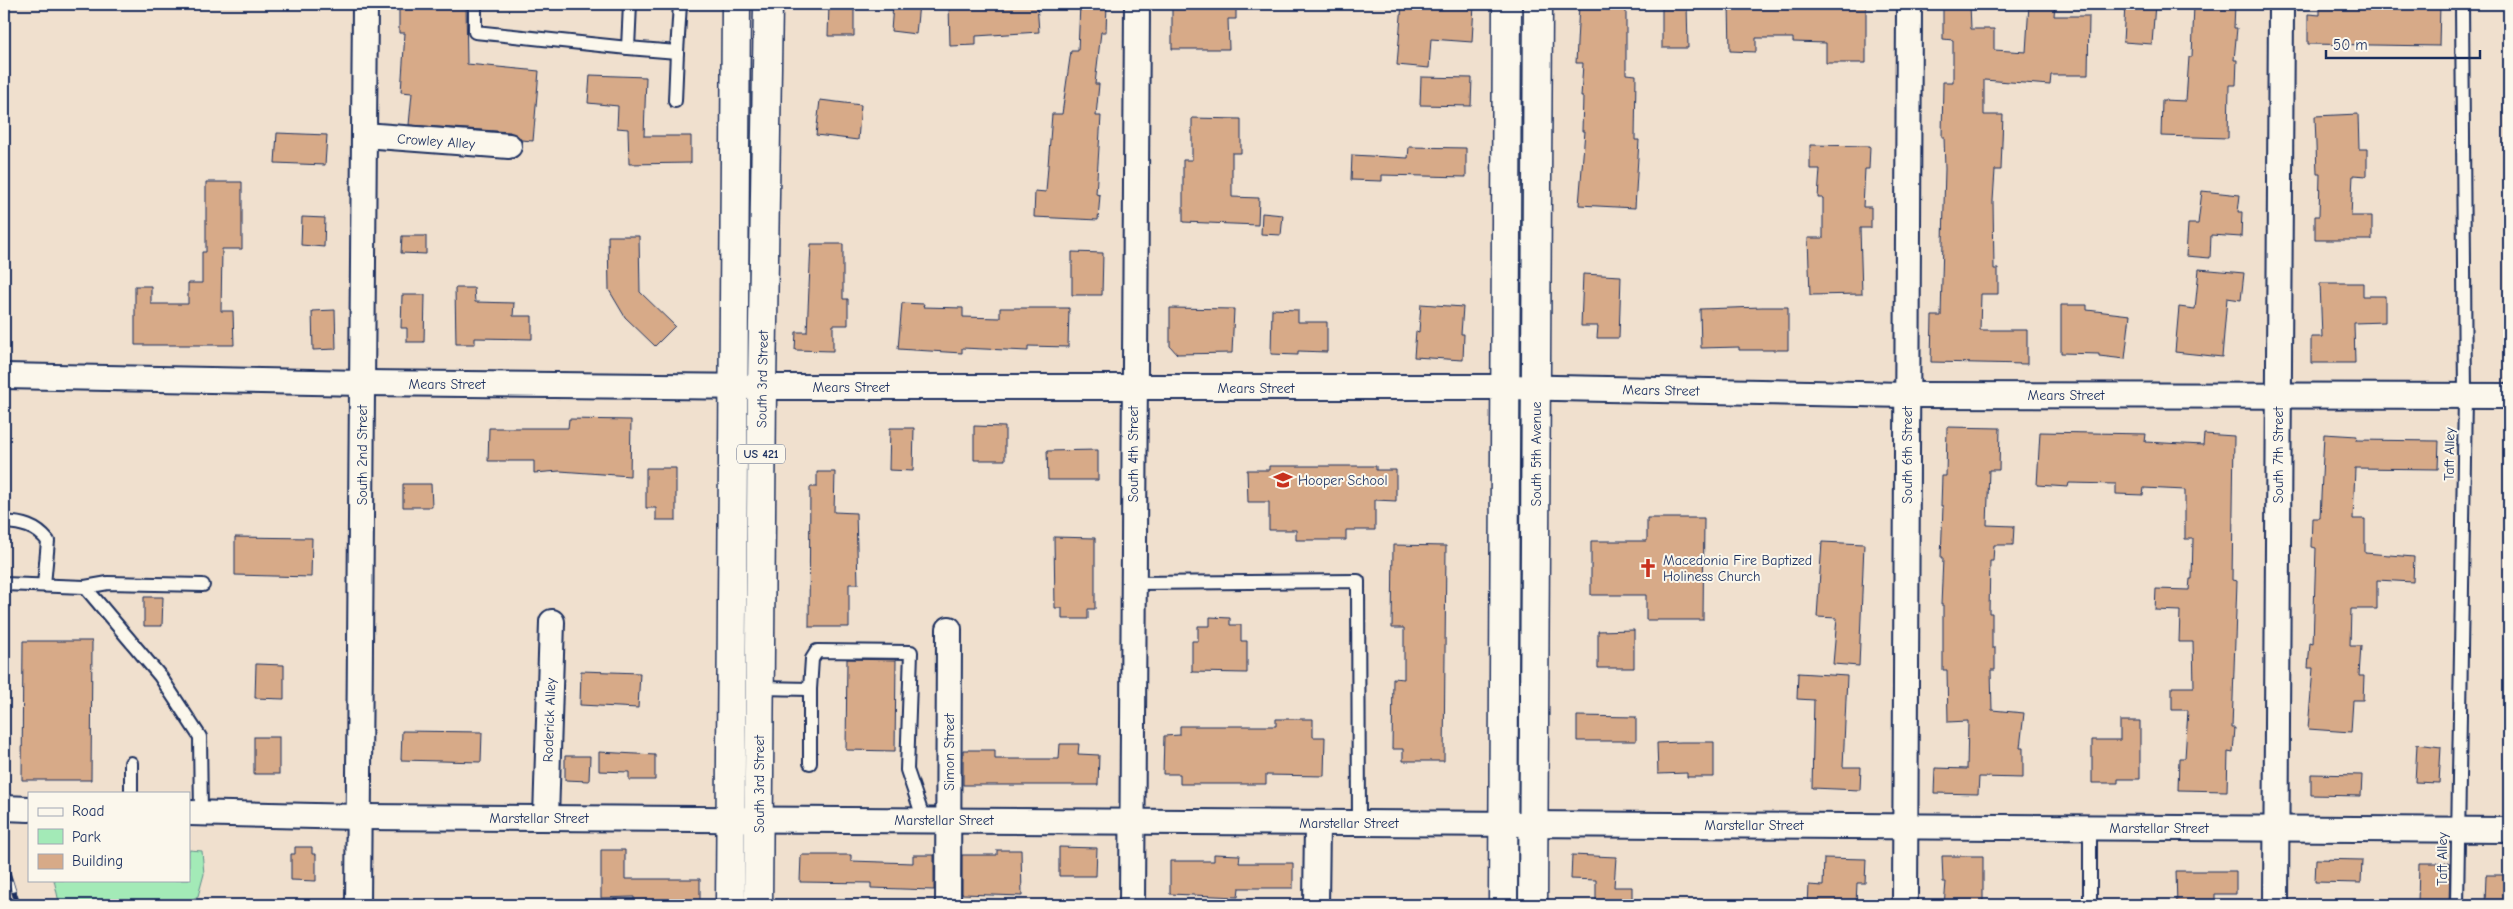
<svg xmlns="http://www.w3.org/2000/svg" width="2513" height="909" font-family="'Comic Neue',sans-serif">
	<rect width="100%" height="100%" fill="#f0e0ce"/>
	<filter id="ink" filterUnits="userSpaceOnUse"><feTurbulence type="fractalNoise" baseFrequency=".02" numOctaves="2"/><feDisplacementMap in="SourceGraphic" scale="10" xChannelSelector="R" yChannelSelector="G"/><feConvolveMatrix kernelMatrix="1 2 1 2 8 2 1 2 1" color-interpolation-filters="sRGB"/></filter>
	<g filter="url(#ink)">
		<polygon fill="#a3eab7" stroke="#5f8c8a" points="189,850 202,851 204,874 198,896 183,905 63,905 59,902 54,880 189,880"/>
		<g fill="#d7aa88" stroke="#1b2f5e">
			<polygon points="399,4 466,4 467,64 539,71 533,141 521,140 510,132 409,125 412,93 401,92 405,33 399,33"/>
			<polygon points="829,4 854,4 854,36 828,36"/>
			<polygon points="893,4 919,4 916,34 891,31"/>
			<polygon points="949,4 1037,4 1039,32 976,36 976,45 950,46"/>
			<polygon points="1080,4 1107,4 1106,32 1101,32 1095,84 1099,84 1096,116 1101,116 1096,194 1100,195 1098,220 1034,217 1035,191 1046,192 1052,114 1062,114 1071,51 1078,51"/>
			<polygon points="1172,4 1236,4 1236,19 1228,19 1229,49 1172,49"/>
			<polygon points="1402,4 1474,4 1472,42 1431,39 1429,68 1397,65"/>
			<polygon points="1579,4 1626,4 1626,74 1636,75 1635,140 1639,140 1635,208 1579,205 1585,131 1582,131 1583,97 1581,97 1583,63 1576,63"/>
			<polygon points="1662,4 1687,4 1688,48 1662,48"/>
			<polygon points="1729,4 1866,5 1866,63 1826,63 1826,43 1793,42 1793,38 1756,38 1756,52 1730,51"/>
			<polygon points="1943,4 1970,4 1971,29 1994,29 1994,50 2026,52 2029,4 2055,4 2054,16 2089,16 2088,75 2051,75 2050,85 1984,80 1984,115 2003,115 2001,170 1995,170 1993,201 1994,269 1998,269 1998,294 1981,294 1980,330 2027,330 2027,364 1931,362 1932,316 1941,316 1945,169 1944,137 1942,137 1943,82 1953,82 1953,40 1943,39"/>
			<polygon points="2125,4 2155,4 2152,44 2123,42"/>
			<polygon points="2194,4 2235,4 2234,28 2237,28 2234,60 2237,60 2236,85 2229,85 2228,138 2161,136 2162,100 2186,101 2189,57 2192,57"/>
			<polygon points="2320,4 2440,4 2439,46 2308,44 2308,14 2320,15"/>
			<polygon points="590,75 646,77 644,136 691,136 691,163 629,164 628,129 617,128 618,106 588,103"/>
			<polygon points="1421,77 1472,78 1471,106 1420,105"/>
			<polygon points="820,100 861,105 858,140 816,135"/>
			<polygon points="2358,114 2359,149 2367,149 2367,176 2353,175 2351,216 2372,216 2372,240 2315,240 2315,216 2319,216 2320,174 2317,174 2315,116"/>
			<polygon points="1192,118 1241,119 1241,153 1232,153 1232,197 1259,198 1258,225 1183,222 1183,160 1192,160"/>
			<polygon points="277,133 327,135 325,165 275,163"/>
			<polygon points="1810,145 1870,146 1869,169 1865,169 1863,207 1871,207 1871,228 1860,228 1862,294 1810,295 1808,238 1823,238 1823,198 1818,198 1820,169 1810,169"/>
			<polygon points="1409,147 1466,148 1466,177 1382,175 1382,181 1351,180 1352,155 1408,158"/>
			<polygon points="206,182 242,182 242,249 222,249 221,311 233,311 234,345 135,345 135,286 151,286 151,304 188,304 188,283 202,283 202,252 206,252"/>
			<polygon points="2202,191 2240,195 2238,212 2242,212 2241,237 2211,235 2210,258 2186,256 2188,224 2198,224"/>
			<polygon points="1262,213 1283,215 1281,235 1261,234"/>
			<polygon points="302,217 325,218 324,247 301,245"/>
			<polygon points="402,236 426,236 426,254 401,253"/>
			<polygon points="608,236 639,236 640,292 675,326 655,346 625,317 609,290"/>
			<polygon points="811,244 843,244 843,299 848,299 848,325 833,325 833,351 795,350 796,332 807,332"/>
			<polygon points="1072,252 1103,253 1102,295 1072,295"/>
			<polygon points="2199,269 2244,273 2241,300 2227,298 2222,357 2175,352 2179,307 2195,309"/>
			<polygon points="1583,274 1621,276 1619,338 1597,338 1598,326 1581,326"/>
			<polygon points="2320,283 2363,283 2363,296 2385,296 2385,322 2354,323 2355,363 2311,363 2311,337 2322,337"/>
			<polygon points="455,288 474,288 475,302 514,303 513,316 532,316 532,339 475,338 475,344 456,344"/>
			<polygon points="402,295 425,295 424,342 407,342 407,328 401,328"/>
			<polygon points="902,303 924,304 923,307 963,308 963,317 1000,318 1000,308 1069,308 1068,347 1028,346 1028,351 962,348 962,353 898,349"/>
			<polygon points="1421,304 1463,307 1461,334 1464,334 1463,360 1414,357 1416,331 1419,332"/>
			<polygon points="2061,305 2087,305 2087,310 2130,315 2125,359 2099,356 2099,354 2061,353"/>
			<polygon points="1762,307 1788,307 1788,350 1739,350 1739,347 1701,348 1700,309"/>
			<polygon points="1170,308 1234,309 1232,353 1177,354 1170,346"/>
			<polygon points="1272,309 1298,310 1298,322 1327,322 1327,352 1298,351 1298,355 1271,354"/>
			<polygon points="335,310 336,349 313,350 312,311"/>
			<polygon points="569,419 631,420 630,476 560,471 534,473 534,461 488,461 489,428 568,428"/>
			<polygon points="974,426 1005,427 1005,460 974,460"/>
			<polygon points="1947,427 2000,428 1999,470 1989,470 1987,525 2014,526 2013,545 1994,545 1993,561 1990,561 1989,613 1992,613 1992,648 1995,648 1995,670 1991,670 1992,710 2024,713 2020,748 2023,748 2023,778 1979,777 1978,794 1934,793 1935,768 1967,769 1968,721 1948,722 1947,670 1943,670 1943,605 1941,605 1943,558 1941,558 1943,506 1941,506 1942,476 1946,476"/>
			<polygon points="890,428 914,428 913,471 889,470"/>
			<polygon points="2040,432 2146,434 2145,442 2203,445 2204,434 2234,436 2232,580 2237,581 2232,728 2235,728 2233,753 2228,752 2227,791 2178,790 2179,758 2185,758 2188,710 2172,710 2172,687 2194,687 2193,642 2179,642 2180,611 2155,610 2156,589 2189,590 2190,579 2192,579 2193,539 2185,539 2185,490 2144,488 2143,495 2116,494 2116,484 2069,483 2068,487 2037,485"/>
			<polygon points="2324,434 2357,436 2356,440 2439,441 2438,469 2355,468 2353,519 2365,519 2365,553 2414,557 2413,582 2377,580 2377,609 2351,609 2350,646 2361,646 2359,676 2364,676 2363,700 2353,700 2351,732 2308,729 2313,668 2308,668 2310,643 2313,644 2316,548 2311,547 2312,518 2320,518"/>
			<polygon points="1098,450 1098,480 1048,480 1047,451"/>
			<polygon points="1269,466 1376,466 1376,470 1396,470 1396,501 1375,500 1375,530 1346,530 1346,540 1296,540 1296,530 1269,530 1269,502 1248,502 1247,470 1269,470"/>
			<polygon points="646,468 676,468 676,520 656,520 656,508 646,508"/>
			<polygon points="817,472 835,472 834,512 856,513 858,584 849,584 849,627 809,627 810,487 817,487"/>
			<polygon points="403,484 431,484 432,507 403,507"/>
			<polygon points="1647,518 1704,518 1703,620 1646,620 1646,595 1591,595 1591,541 1647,541"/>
			<polygon points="235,537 312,538 311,577 235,575"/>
			<polygon points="1054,537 1095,538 1095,609 1088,609 1088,619 1062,619 1062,608 1055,608"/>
			<polygon points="1822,542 1864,544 1859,666 1833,664 1837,618 1817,617"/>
			<polygon points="1393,545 1446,546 1444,761 1403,761 1403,749 1392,749 1393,678 1404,679 1404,628 1392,628"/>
			<polygon points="144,597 163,597 162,626 144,626"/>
			<polygon points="1210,617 1230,618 1230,625 1241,625 1241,641 1247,641 1247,673 1192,672 1192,641 1198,641 1198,626 1210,626"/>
			<polygon points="1634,630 1634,668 1598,668 1598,631"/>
			<polygon points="23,641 92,641 91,780 22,780"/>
			<polygon points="847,659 896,660 895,751 846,750"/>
			<polygon points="256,664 284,665 284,699 255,698"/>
			<polygon points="581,671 640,673 638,708 580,705"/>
			<polygon points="1798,673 1847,676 1843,767 1861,767 1860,790 1812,788 1814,700 1797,699"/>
			<polygon points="1577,716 1636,717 1636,741 1577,741"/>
			<polygon points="1276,719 1313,719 1313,737 1325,737 1324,776 1266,775 1266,784 1180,784 1180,774 1163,774 1164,736 1180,735 1180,726 1276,726"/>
			<polygon points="2120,721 2140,721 2140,779 2118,779 2118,783 2092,783 2092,740 2120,740"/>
			<polygon points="402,731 482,732 481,762 401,760"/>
			<rect x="254" y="737" width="25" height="37"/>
			<polygon points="1681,742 1714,742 1714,777 1687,777 1687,773 1658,774 1657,743"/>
			<polygon points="1060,744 1079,744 1078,754 1099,755 1098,785 963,785 963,750 995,750 995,759 1059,759"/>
			<polygon points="2417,744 2441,747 2439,783 2415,782"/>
			<polygon points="599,752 655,755 655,780 629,780 629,772 599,771"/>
			<polygon points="565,756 590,756 589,781 565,780"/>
			<polygon points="2311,774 2362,775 2361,796 2311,795"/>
			<polygon points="295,847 312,847 312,854 316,854 316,881 291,880 291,854 295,854"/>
			<polygon points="1059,847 1097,848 1096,876 1059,876"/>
			<polygon points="601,850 625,850 625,879 700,879 700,905 634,905 634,897 601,898"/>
			<polygon points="997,850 1021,850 1022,896 962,894 962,855 997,855"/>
			<polygon points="1214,854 1240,855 1239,863 1293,863 1293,888 1239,888 1238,897 1170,894 1170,861 1214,861"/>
			<polygon points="801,855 851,855 851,861 913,863 913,855 934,855 934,890 871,888 871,883 800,882"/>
			<polygon points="1572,855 1616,857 1614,887 1632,887 1632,905 1596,905 1596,880 1571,879"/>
			<polygon points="1942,856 1983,856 1983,905 1944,905 1946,882 1943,882"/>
			<polygon points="1824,858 1866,859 1865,883 1857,883 1856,905 1808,905 1809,885 1823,886"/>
			<polygon points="2316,859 2362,860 2361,883 2315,882"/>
			<polygon points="2419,863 2450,863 2449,905 2418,905"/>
			<polygon points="2176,871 2236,871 2236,894 2215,894 2215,905 2177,905"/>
			<polygon points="2486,875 2509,875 2509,905 2485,904"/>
		</g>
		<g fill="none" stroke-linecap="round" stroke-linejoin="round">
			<g stroke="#1b2f5e" stroke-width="16">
				<g id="service">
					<polyline points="475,4 475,32 628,48"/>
					<polyline points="630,4 628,48 677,52 680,4"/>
					<polyline points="675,101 677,52"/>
					<path d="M4,522C22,523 36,526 48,541L44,585"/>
					<polyline points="1133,583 1358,581 1359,823"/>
					<polyline points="4,584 85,587 160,676 200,737 201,813"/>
					<polyline points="85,587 108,583 203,585"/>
					<polyline points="760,688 810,689 812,659 817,651 911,652 907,770 924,820"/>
					<polyline points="810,689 810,763"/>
					<polyline points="131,763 131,793"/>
					<polyline points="2090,905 2090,827"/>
					<polyline points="2457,905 2465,396 2462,4"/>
				</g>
			</g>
			<g stroke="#1b2f5e" stroke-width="28">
				<g id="minor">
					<polyline points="364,135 509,146"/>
					<polyline points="4,376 363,383 762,387 1505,387 1907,395 2509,396"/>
					<polyline points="4,808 29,809"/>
					<polyline points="189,813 359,817 2509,830"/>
					<polyline points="546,818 552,622"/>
					<polyline points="358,905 365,4"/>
					<polyline points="948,905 949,629"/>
					<polyline points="1132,905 1137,4"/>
					<polyline points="1316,905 1317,823"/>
					<polyline points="1905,905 1909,4"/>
					<polyline points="2276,905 2281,4"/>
				</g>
			</g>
			<g stroke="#1b2f5e" stroke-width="31">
				<g id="tertiary">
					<polyline points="1503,905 1507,4"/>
					<polyline points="1533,905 1538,4"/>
				</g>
			</g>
			<g stroke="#1b2f5e" stroke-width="31">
				<g id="trunk">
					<polyline points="730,905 736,4"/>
					<polyline points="758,905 762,387 768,4"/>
				</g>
			</g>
			<use href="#service" stroke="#fbf7ec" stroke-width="12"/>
			<use href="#minor" stroke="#fbf7ec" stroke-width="24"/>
			<use href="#tertiary" stroke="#fbf7ec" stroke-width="28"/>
			<use href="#trunk" stroke="#fbf7ec" stroke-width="28"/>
			<g stroke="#1b2f5e" stroke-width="5.5">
				<polyline id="rail" points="4,860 18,905"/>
			</g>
			<use href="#rail" stroke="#fbf7ec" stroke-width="4" stroke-dasharray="11" stroke-linecap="butt"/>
		</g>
	</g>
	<defs>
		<g id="school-bare" transform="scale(1.5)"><path d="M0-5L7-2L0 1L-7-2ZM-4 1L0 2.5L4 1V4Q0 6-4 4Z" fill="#c8321e" stroke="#fbf7ec" stroke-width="2.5" paint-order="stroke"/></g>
		<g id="church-bare" transform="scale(1.5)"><path d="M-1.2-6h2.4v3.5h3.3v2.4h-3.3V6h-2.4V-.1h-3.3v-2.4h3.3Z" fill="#c8321e" stroke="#fbf7ec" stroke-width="2.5" paint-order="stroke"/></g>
	</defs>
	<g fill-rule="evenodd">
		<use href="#school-bare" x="1283" y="480"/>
		<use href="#church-bare" x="1648" y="568"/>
	</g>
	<g text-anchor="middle" stroke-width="4" stroke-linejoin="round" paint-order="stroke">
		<rect fill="#fbf7ec" stroke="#5e6b89" stroke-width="1" x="737" y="444.5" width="48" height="19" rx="4"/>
		<g font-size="12" font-weight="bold" fill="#1b2f5e">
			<text x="761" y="458">US 421</text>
		</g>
		<g font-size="14" fill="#1b2f5e" stroke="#fbf7ec">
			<text transform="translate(436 141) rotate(4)" y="5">Crowley Alley</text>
			<text transform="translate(762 379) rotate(-89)" y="5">South 3rd Street</text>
			<text x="447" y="389">Mears Street</text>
			<text x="851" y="392">Mears Street</text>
			<text x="1256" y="393">Mears Street</text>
			<text transform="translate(1661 390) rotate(1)" y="5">Mears Street</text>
			<text x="2066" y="400">Mears Street</text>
			<text transform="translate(1133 454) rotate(-90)" y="5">South 4th Street</text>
			<text transform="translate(1536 454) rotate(-90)" y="5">South 5th Avenue</text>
			<text transform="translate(2449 454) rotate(-89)" y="5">Taft Alley</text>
			<text transform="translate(362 455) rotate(-90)" y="5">South 2nd Street</text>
			<text transform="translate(1907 455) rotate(-90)" y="5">South 6th Street</text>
			<text transform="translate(2278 455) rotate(-90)" y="5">South 7th Street</text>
			<text transform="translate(549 720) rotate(-88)" y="5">Roderick Alley</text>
			<text transform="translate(949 752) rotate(-90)" y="5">Simon Street</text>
			<text transform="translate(759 784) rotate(-90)" y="5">South 3rd Street</text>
			<text x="539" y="823">Marstellar Street</text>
			<text x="944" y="825">Marstellar Street</text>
			<text x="1349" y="828">Marstellar Street</text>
			<text x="1754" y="830">Marstellar Street</text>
			<text x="2159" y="833">Marstellar Street</text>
			<text transform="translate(2442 859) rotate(-90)" y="5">Taft Alley</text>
		</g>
		<g font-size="14" fill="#1b2f5e" stroke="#fbf7ec" text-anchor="start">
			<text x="1298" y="485">Hooper School</text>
			<text x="1663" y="565">Macedonia Fire Baptized<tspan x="1663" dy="16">Holiness Church</tspan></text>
		</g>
	</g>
	<rect width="2513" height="909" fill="none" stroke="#fbf7ec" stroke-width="20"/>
	<rect x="10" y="10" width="2493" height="889" fill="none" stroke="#1b2f5e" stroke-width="2" filter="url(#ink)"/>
	<rect x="28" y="792" width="162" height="90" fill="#fbf7ec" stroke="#a1a7b3"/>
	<rect x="38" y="808" width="25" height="8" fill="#fbf7ec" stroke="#a1a7b3"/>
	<text x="72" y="816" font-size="15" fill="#1b2f5e">Road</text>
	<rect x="38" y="829" width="25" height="15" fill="#a3eab7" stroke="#a1a7b3"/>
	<text x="72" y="842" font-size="15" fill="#1b2f5e">Park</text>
	<rect x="38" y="854" width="25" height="15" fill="#d7aa88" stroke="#a1a7b3"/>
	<text x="72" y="866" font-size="15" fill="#1b2f5e">Building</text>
	<path d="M2326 50v8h154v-8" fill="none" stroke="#1b2f5e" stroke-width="2.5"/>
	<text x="2333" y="50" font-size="15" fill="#1b2f5e" stroke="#fbf7ec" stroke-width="4" paint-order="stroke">50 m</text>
</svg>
